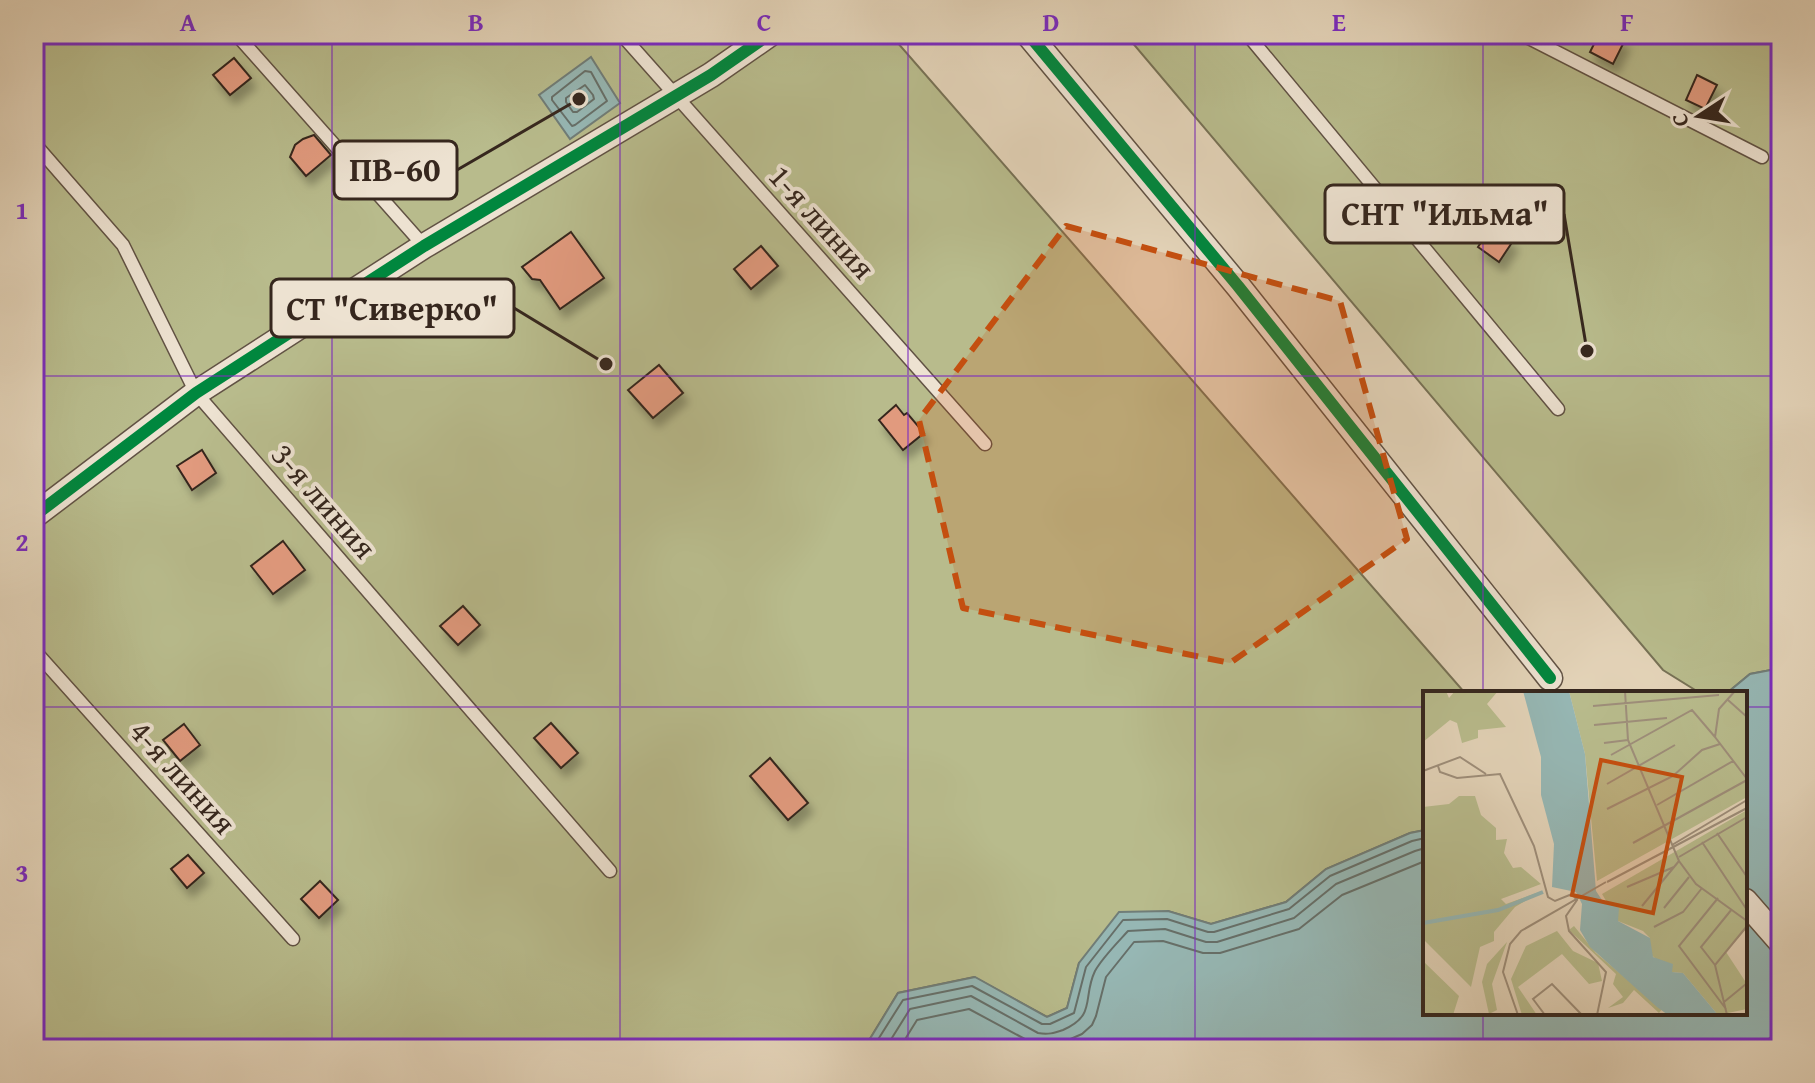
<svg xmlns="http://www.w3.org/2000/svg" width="1815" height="1083" font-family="'Gentium Book Plus',serif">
	<defs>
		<filter id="shadow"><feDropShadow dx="5" dy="9" stdDeviation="4" flood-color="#0004"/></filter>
	</defs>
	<rect width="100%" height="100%" fill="#e3d3b8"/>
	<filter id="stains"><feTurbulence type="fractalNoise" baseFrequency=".0025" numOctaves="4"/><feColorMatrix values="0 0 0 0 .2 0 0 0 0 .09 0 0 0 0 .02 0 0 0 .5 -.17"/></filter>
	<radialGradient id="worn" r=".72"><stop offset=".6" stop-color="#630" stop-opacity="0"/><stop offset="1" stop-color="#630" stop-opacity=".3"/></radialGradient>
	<g fill="#b8bb8c" stroke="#777155" stroke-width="2">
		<polygon points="34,34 890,34 1465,693 1425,693 1425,830 1410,833 1326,869 1286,902 1211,924 1168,911 1079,963 1067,1008 1047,1017 974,977 898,993 868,1042 847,1049 34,1049"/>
		<polygon points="1125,34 1781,34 1781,668 1750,674 1727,693 1700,693 1663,670"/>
	</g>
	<g fill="#96b7b4" stroke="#707d78" stroke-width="2">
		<polygon points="591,57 620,103 570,139 539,95"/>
		<polygon points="1781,668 1781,1029 1766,1041 1763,1049 847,1049 868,1042 898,993 975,977 1047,1017 1067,1008 1079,963 1119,912 1168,911 1211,924 1286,902 1326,869 1410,833 1425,830 1425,1013 1745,1013 1745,693 1727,693 1750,674"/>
	</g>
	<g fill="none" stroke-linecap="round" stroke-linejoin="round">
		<g stroke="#666f69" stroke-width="2">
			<polygon points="585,71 591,72 607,101 575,125 572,126 552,100 552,97"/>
			<polygon points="585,85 593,95 594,99 577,112 573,112 566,102 566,98"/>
			<polyline points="872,1049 903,1000 972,986 1042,1024 1050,1024 1074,1013 1086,967 1123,920 1167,919 1208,932 1214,932 1289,909 1330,876 1412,841 1425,838"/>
			<path d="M885,1049L910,1009L971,996L1038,1033C1048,1035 1054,1033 1063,1030C1097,1015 1082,998 1095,971C1102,958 1118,942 1128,931L1165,929L1206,942H1217L1294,918L1336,884L1415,851L1425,848"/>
			<polyline points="899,1049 917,1020 969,1009 1036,1045 1048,1047 1059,1044 1082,1034 1092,1025 1096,1016 1106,977 1134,942 1163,941 1203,953 1220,953 1299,929 1342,895 1425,861"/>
		</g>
	</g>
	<g fill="#e19a7e" stroke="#36271e" stroke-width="2" filter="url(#shadow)">
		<polygon points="1599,34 1612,34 1625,40 1613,64 1590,52"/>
		<polygon points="234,58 251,78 230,95 213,75"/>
		<polygon points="1697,75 1717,85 1705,109 1686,100"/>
		<polygon points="314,135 331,155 306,176 290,157 295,145 303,139"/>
		<polygon points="1491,227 1513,241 1499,262 1478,247"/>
		<polygon points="571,232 604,278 560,309 540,280 532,279 522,267"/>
		<polygon points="761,246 778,266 751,289 734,269"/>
		<polygon points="659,365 683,393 653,418 628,390"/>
		<polygon points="896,405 904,415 907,413 924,433 903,450 879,420"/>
		<polygon points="202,450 216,473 192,490 177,466"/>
		<polygon points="283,541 305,570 273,594 251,566"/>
		<polygon points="463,606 480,625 458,645 440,626"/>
		<polygon points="551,723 578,753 561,768 534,738"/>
		<polygon points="184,724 200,745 180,761 163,740"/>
		<polygon points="770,758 808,803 788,820 750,776"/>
		<polygon points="188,855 204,873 187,888 171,869"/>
		<polygon points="320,881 338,900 319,918 301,899"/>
	</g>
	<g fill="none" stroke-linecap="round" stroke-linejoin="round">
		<g stroke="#615244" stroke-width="15">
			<g id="service">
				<polyline points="236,34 424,246"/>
				<polyline points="621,34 985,444"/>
				<polyline points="1247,34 1558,409"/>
				<polyline points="1521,34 1762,157"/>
				<polyline points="34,143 123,245 196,393 610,871"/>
				<polyline points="34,650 293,939"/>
			</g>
		</g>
		<g stroke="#615244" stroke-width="27">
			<g id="minor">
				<polyline points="1028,34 1238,286 1550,678"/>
				<polyline points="34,516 196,393 424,246 711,75 770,34"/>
				<polyline points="1745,901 1781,942"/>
			</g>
		</g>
		<use href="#service" stroke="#ede2d1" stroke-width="12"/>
		<use href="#minor" stroke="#ede2d1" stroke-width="24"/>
		<g stroke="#ede2d1" stroke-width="17">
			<g id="cycleway">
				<polyline points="1028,34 1238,286 1550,678"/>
				<polyline points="34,516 196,393 424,246 711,75 770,34"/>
			</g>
		</g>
		<use href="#cycleway" stroke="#00873e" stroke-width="12"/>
	</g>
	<path fill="#c44f10" fill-opacity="0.2" stroke="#c44f10" stroke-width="6" stroke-dasharray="16 10" stroke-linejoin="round" d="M1066,226L1340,301L1407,539L1230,663L963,608L919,420Z"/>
	<path fill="none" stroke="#7b2cbf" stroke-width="2" stroke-opacity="0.55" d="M332,34V1049M620,34V1049M908,34V1049M1195,34V1049M1483,34V693M34,376H1781M34,707H1425M1745,707H1781M1483,1013V1049"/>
	<g text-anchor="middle" stroke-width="8" stroke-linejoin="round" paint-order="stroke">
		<g font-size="32" fill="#36271e" stroke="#ede2d1">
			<text transform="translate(822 222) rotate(48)" y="11">1-я линия</text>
			<text transform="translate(324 501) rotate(49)" y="11">3-я линия</text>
			<text transform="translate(183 777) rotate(48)" y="11">4-я линия</text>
		</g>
	</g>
	<g transform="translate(1423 691)">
		<rect width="324" height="324" fill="#e3d3b8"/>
		<path d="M0,0H23L26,7L32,0H75L64,13L83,36L55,39V47L39,52L34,32L27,29L0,51ZM146,0H324V106L174,190L162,63ZM36,105H52L58,124L73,137V149L84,148L81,162L90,177L98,176L118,193L78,208L83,213L119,200L92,216L71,241V250L57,256L48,296L0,248V116L26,113ZM324,119V237L303,261L324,293V318L295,324L260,282L249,281L227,263V247L220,240L195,230L179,203ZM151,235L173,262L239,318L236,322L211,299L200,312L185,317L200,306L190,293L193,283L146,239ZM134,240L150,260L175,272L179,290L166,293L139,263L95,296L114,324H99L88,288L103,255ZM84,251L69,293L74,319L66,323L59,291L64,273ZM0,270L36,305L30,324H0Z" fill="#b8bb8c"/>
		<path d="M100,0H146L162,63L173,200L181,212L196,217L195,230L227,247L230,266L250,273L249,281L260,282L295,324H245L234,316L167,256L157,239L159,213L153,201L129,196L131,153L118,104V66Z" fill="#96b7b4"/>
		<path fill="none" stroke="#96b7b4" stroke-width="4" d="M0,232L75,219L120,201"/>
		<path fill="none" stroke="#9e8e7a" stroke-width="2" d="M202,0L205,49L256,170L273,193L324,230M312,0L296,18L292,46L324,88M305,9L324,26M170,15L296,4M171,34L244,27M181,52L205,49M188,64L269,19L292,46M15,75L17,81L34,87L77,83L111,155L125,206L132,210L149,203L154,209L143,225L146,240L183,281L174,324M0,80L37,66L63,83M184,93L252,54M234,114L310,70M184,118L250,85L279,59L297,53M294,142L324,186M279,151L324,219M210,152L324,89M249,154L324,109M256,166L324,126M184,191L324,117M204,196L251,176M295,207L256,255L303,318M219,215L256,170M241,217L266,186M231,236L260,221L279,197M292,274L278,256L309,218M301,311L323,293M95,324L80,281L87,253L98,240L183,191M122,324L110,308L129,293L159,324M304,324L292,274L324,235"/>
		<path fill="#c44f10" fill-opacity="0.15" stroke="#c44f10" stroke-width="4" d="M178,69L259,86L230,222L149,204Z"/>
		<rect width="324" height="324" fill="none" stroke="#36271e" stroke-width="4"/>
	</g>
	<path fill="none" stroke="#36271e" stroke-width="3" d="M579 99L457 170M1587 351L1564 214M606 364L514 308"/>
	<g fill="#36271e" stroke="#ede2d1" stroke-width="3">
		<circle cx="579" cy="99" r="8"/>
		<circle cx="1587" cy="351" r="8"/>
		<circle cx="606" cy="364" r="8"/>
	</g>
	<g fill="#ede2d1" stroke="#36271e" stroke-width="3">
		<rect x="334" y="141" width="123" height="58" rx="8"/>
		<rect x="1325" y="185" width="239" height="58" rx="8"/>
		<rect x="271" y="279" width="243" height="58" rx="8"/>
	</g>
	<g font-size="34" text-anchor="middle" font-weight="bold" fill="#36271e">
		<text x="395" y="181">ПВ-60</text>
		<text x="1445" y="225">СНТ "Ильма"</text>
		<text x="392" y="320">СТ "Сиверко"</text>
	</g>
	<rect width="1815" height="1083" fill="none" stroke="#e3d3b8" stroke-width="88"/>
	<g transform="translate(1699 116) rotate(258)" stroke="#ede2d1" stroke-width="6" paint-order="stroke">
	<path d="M0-6L14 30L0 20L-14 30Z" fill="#36271e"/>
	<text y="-12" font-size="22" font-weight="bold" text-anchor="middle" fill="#36271e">С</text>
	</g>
	<rect x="44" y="44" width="1727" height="995" fill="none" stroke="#7b2cbf" stroke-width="3"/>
	<g font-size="26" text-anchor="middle" font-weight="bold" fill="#7b2cbf">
		<text x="188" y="31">A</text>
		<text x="476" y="31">B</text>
		<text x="764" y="31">C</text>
		<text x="1051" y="31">D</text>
		<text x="1339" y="31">E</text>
		<text x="1627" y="31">F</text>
		<text x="22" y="219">1</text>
		<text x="22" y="551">2</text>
		<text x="22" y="882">3</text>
	</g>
	<rect width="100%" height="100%" filter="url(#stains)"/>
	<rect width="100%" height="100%" fill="url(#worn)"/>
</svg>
